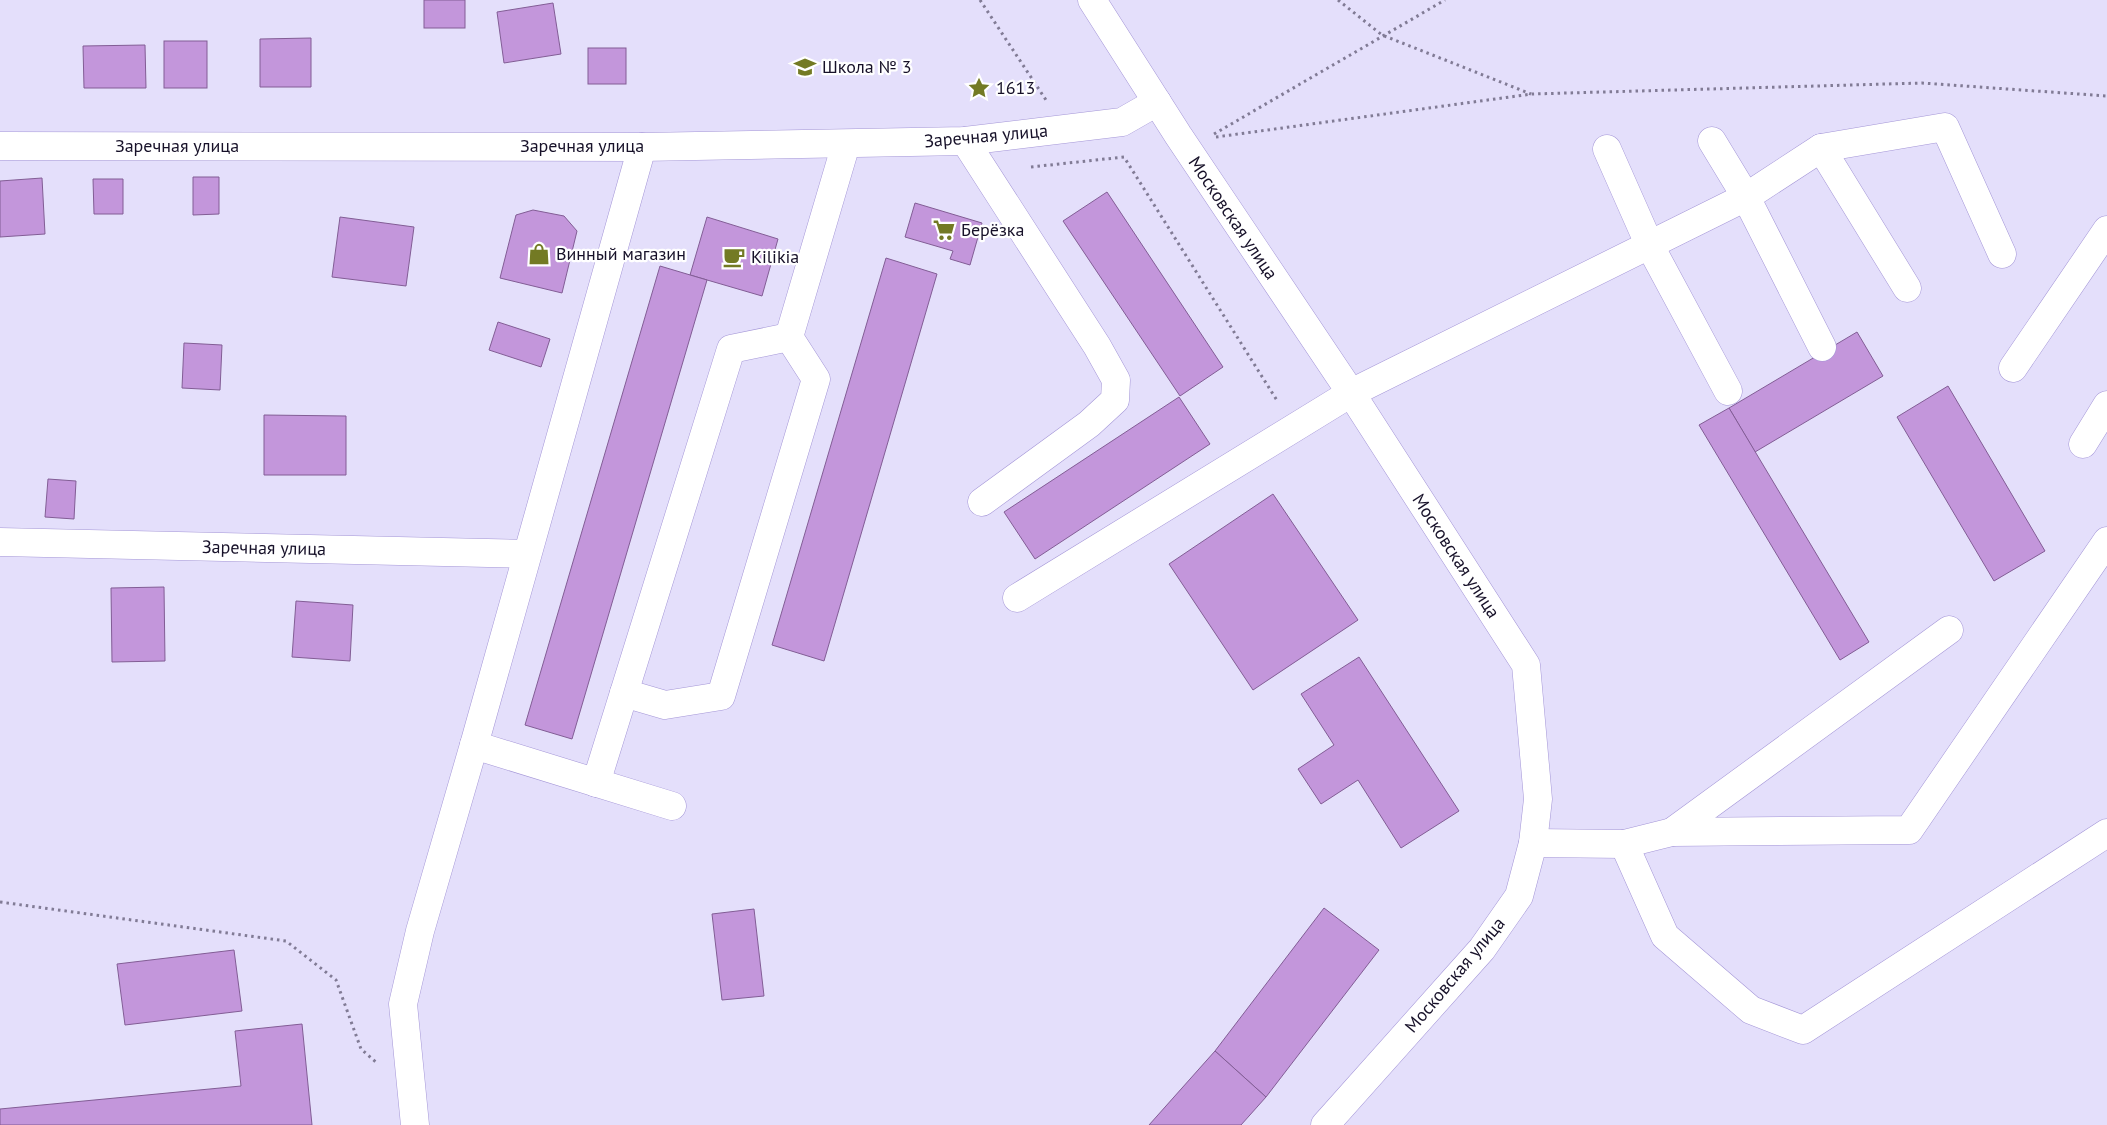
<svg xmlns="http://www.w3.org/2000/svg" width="2107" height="1125" font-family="'PT Sans',sans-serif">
	<rect width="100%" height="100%" fill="#e4dffb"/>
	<g fill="#c396db" stroke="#825d95">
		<rect x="424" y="0" width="41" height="28"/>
		<polygon points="553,3 561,54 504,63 497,12"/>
		<polygon points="311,38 311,87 260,87 260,39"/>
		<rect x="164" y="41" width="43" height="47"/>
		<polygon points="145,45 146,88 84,88 83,46"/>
		<rect x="588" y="48" width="38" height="36"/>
		<polygon points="193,177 219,177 219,214 193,215"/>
		<polygon points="42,178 45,234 0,237 0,181"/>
		<polygon points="93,179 123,179 123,214 94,214"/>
		<polygon points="1107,192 1223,367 1180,396 1063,221"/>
		<polygon points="915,203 982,223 970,265 950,259 953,251 905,237"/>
		<polygon points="533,210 564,216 577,231 562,293 500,278 516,215"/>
		<polygon points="340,217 414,227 406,286 332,277"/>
		<polygon points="707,217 778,239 762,296 690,275"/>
		<polygon points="886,258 937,274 824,661 772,645"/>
		<polygon points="660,266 707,280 572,739 525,725"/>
		<polygon points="498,322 550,339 541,367 489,350"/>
		<polygon points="1857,332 1883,376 1755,452 1729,408"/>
		<polygon points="184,343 222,345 220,390 182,388"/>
		<polygon points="1948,386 2045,551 1994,581 1897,417"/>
		<polygon points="1179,397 1210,444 1035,559 1004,512"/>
		<polygon points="1729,408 1869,642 1840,660 1699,425"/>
		<polygon points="264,415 346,416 346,475 264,475"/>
		<polygon points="48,479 76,481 74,519 45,517"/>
		<polygon points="1273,494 1358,620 1253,690 1169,564"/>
		<polygon points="164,587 165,661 112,662 111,588"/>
		<polygon points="296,601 353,605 350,661 292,657"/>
		<polygon points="1359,657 1459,811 1401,848 1358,780 1321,804 1298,769 1334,745 1301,694"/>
		<polygon points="1324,908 1379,950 1266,1097 1215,1051"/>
		<polygon points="754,909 764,996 722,1000 712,914"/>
		<polygon points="234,950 242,1011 125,1025 117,964"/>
		<polygon points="302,1024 312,1125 0,1125 0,1109 241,1086 235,1031"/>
		<polygon points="1215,1051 1266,1097 1241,1125 1149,1125"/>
	</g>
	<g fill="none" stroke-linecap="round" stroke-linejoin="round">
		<g stroke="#a496d7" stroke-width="29">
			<g id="minor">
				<polyline points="1092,0 1178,135 1351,393 1526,665 1538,799 1533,843 1519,896 1482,949 1325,1125"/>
				<polyline points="965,141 1097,346 1116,380 1115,400 1089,424 982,502"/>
				<polyline points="1712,141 1746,197 1822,347"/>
				<polyline points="0,146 642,147 965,141 1122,122 1157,102"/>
				<polyline points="642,147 474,745 672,806"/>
				<polyline points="1821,148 1907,288"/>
				<polyline points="1607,149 1649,244 1728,391"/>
				<polyline points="2013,368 2107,230"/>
				<polyline points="2083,444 2107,405"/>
				<polyline points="0,542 527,554"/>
				<polyline points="1017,598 1351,393 1746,197 1821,148 1945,127 2002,254"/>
				<polyline points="624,693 665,705 721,696 816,379 789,337"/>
				<polyline points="596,783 731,349 789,337 846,144"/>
				<polyline points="1672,832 1949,630"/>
				<polyline points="1533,843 1624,844 1672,832 1909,830 2107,541"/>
				<polyline points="1624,844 1665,936 1751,1010 1803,1030 2107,833"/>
				<polyline points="415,1125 403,1004 420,931 474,745"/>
			</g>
		</g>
		<g stroke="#817b95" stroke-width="3" stroke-dasharray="2.5 4" stroke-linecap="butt">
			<polyline points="980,0 1046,100"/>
			<polyline points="1338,0 1382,35 1531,94"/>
			<polyline points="1214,134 1445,0"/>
			<polyline points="1216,137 1532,94 1922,83 2107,96"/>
			<polyline points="1031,167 1124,157 1278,402"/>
			<polyline points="0,902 286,941 336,980 361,1049 377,1063"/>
		</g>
		<use href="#minor" stroke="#fff" stroke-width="28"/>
	</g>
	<defs>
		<g id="school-bare" transform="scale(1.725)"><path d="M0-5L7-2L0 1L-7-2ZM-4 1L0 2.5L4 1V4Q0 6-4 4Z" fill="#737a24" stroke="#fff" stroke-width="2.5" paint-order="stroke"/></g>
		<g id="sight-bare" transform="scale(1.725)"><path d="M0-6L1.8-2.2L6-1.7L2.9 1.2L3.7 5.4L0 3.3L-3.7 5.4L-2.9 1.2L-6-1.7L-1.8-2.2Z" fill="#737a24" stroke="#fff" stroke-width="2.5" paint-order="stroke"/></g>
		<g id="supermarket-bare" transform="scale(1.725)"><path d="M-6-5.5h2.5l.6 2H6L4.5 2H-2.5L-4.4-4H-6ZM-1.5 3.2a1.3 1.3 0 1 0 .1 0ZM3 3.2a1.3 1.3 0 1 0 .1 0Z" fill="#737a24" stroke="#fff" stroke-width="2.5" paint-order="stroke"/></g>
		<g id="shop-bare" transform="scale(1.725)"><path d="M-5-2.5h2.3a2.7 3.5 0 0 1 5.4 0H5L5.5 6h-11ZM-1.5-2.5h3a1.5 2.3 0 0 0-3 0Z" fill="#737a24" stroke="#fff" stroke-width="2.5" paint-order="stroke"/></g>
		<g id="cafe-bare" transform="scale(1.725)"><path d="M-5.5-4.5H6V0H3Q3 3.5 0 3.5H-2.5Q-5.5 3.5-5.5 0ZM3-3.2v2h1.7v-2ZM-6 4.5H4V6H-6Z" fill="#737a24" stroke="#fff" stroke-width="2.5" paint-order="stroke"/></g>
	</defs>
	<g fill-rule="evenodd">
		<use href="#school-bare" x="805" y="67"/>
		<use href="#sight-bare" x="979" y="88"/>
		<use href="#supermarket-bare" x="944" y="230"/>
		<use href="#shop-bare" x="539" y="254"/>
		<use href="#cafe-bare" x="734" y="257"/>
	</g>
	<g text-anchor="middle" stroke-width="4.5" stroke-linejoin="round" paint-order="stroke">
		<g font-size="18" fill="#171129" stroke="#fff" text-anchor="start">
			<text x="822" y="73">Школа № 3</text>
			<text x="996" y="94">1613</text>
			<text x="961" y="236">Берёзка</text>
			<text x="556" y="260">Винный магазин</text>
			<text x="751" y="263">Kilikia</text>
		</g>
		<g font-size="18" fill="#171129" stroke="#fff">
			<text transform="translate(986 136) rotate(-5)" y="6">Заречная улица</text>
			<text x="177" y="152">Заречная улица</text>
			<text x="582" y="152">Заречная улица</text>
			<text transform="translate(1233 218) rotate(56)" y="6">Московская улица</text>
			<text transform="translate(264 548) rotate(1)" y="6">Заречная улица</text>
			<text transform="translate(1456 556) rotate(57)" y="6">Московская улица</text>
			<text transform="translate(1455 975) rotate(-50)" y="6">Московская улица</text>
		</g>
	</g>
</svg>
